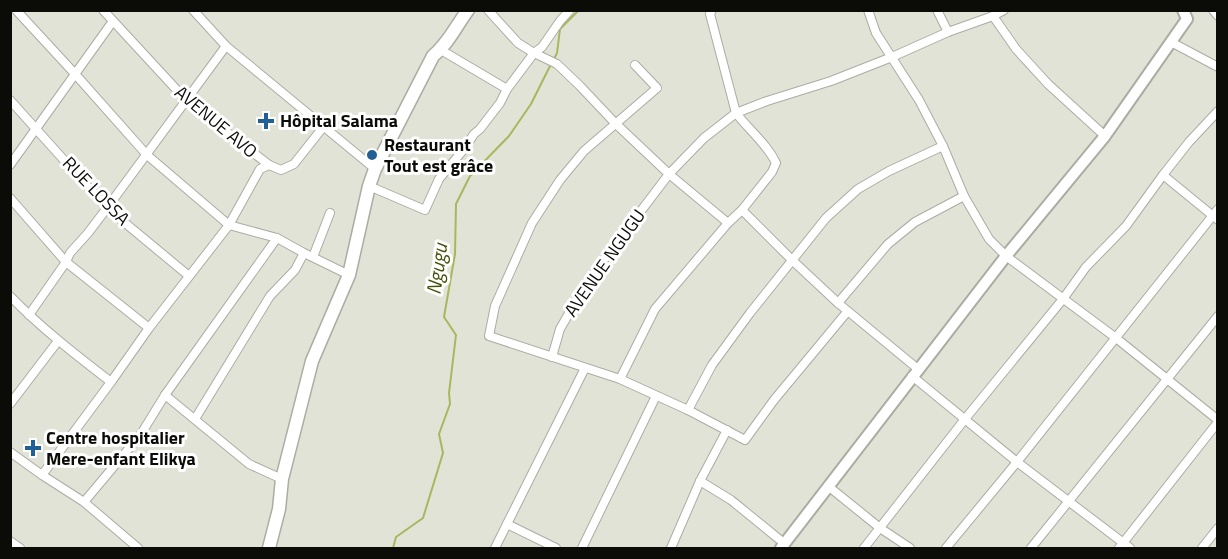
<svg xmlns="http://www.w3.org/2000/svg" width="1228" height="559" font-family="'Titillium Web',sans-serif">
	<rect width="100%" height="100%" fill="#e1e3d7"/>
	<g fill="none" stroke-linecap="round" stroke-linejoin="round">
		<g stroke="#a8b75d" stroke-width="2">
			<polyline points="554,59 557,53 560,29 579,10"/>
			<polyline points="393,548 396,537 423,518 443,453 439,434 450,404 449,393 456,335 444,317 455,254 456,204 470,176 509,136 531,104 551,64"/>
		</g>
		<g stroke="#aaada1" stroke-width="10">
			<g id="street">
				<polyline points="16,10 76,75 147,155 229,225 277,238 304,253 349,275"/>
				<polyline points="103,10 187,101 269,165 281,170 294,164 324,126"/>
				<polyline points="193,10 226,46 375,169"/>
				<polyline points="488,10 518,43 534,53 542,47 560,21 570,10"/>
				<polyline points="868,10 876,33 919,100 943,146 964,196 989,239 1006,256 1116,338 1218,420"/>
				<polyline points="937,10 948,32"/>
				<polyline points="1213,10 1218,16"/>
				<polyline points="993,16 1016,49 1048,84 1105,136"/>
				<polyline points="1171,42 1218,67"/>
				<polyline points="441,50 507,89"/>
				<polyline points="635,65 657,88 584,151 560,180 532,223 495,306 489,336 620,379 688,410 745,440 774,400 847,312"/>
				<polyline points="10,100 107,208 189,276"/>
				<polyline points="10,165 113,21"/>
				<polyline points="1163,175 1218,220"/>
				<polyline points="369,186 425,210 439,179 464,149 474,134 480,129 500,103 507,89 534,53 557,64 580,86 615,123 669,174 728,223"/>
				<polyline points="10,198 66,262 149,328"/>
				<polyline points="742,210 792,260 838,303 918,369"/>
				<polyline points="313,257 330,213"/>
				<path d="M10,296C41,328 76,355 111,382"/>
				<polyline points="838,303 888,244 915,222 964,196"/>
				<polyline points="29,315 66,262 70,253 88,233 107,208 226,46"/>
				<polyline points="552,357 560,329 587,282 669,174 704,138 736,113 767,101 831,81 892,57 948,32 993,16 1004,10"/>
				<polyline points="912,376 1017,462 1130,548"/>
				<path d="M620,379L655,309L728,223L742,210L772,172L776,163C767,144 749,130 736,113L710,14L712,10"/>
				<polyline points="165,395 249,464 282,479"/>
				<polyline points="10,404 58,341"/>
				<polyline points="688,410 712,365 750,313 826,218 858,189 889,171 943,146"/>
				<polyline points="195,419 270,296 295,270 304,253"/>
				<polyline points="10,452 42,475 84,502 138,548"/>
				<polyline points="42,475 111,382 149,328 229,225 260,169 269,165"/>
				<polyline points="700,481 731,500 785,544"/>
				<polyline points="828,486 880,528 910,548"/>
				<polyline points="84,502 141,434 165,395 277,238"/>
				<polyline points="507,524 556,548"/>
				<polyline points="10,541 20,548"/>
				<polyline points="495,548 585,368"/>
				<polyline points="582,548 656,396"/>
				<polyline points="671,548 700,481 727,430"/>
				<polyline points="864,548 965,419 1063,299 1086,267 1126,226 1163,175 1189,142 1218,111"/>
				<polyline points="946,548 1017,462 1218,209"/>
				<polyline points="1031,548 1218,316"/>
				<polyline points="1119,548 1218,422"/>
				<polyline points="1202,548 1218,528"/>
			</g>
		</g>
		<g stroke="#aaada1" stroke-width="14">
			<polyline id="secondary" points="781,548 1006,256 1105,136 1187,19 1183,10"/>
		</g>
		<g stroke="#aaada1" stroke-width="15">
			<path id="primary" d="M269,548L279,509L282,479L312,361L349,275L369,186L375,169L433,56C448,44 456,26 468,10"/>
		</g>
		<use href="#street" stroke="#fff" stroke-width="8"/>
		<use href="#secondary" stroke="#fff" stroke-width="10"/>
		<use href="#primary" stroke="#fff" stroke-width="12"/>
	</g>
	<g fill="#215f95" stroke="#fff" stroke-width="2">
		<path d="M263 112h6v6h6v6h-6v6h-6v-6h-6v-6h6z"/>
		<circle cx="372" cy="155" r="6"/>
		<path d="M30 439h6v6h6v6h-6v6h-6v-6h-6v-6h6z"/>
	</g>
	<g text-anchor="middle" stroke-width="6" stroke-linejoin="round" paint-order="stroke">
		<g font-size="18" font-weight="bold" fill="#0b0c08" stroke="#fff" text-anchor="start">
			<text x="280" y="127">Hôpital Salama</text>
			<text x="384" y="151">Restaurant<tspan x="384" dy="21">Tout est grâce</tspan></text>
			<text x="46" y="444">Centre hospitalier<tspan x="46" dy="21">Mere-enfant Elikya</tspan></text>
		</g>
		<g font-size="18" fill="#0b0c08" stroke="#fff">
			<text transform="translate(216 122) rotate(40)" y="6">AVENUE AVO</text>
			<text transform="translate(96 191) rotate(46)" y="6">RUE LOSSA</text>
			<text transform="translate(605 263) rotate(-55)" y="6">AVENUE NGUGU</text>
		</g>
		<g font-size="20" font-style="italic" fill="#47500b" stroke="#fff">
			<text transform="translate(437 269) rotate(-82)" y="7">Ngugu</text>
		</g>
	</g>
	<rect width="1228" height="559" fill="none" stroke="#0b0c08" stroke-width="24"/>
</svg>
